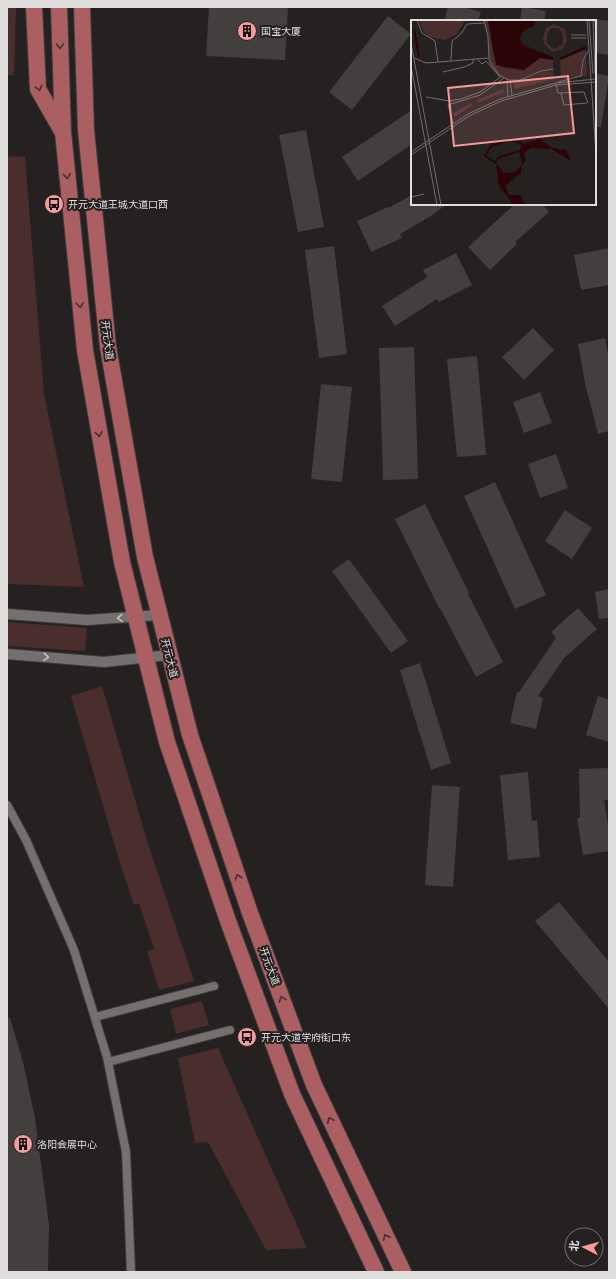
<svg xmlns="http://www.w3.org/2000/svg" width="616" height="1279" font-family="Poppins,'Noto Sans SC',sans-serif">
	<rect width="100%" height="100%" fill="#252121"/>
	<g fill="#4a2d2d">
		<polygon points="7,7 16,7 14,75 7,75"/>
		<polygon points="7,156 25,157 44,394 84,587 7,584"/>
		<polygon points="7,622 87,628 85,651 7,646"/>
		<polygon points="102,686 148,844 194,981 159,990 147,951 154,949 139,903 134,905 119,860 71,696"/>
		<polygon points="202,1001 209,1025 176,1034 170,1009"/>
		<polygon points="218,1048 307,1248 266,1250 208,1142 195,1143 178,1058"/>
	</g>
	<g fill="#433f3f">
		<polygon points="209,7 288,7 285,60 206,56"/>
		<polygon points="448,7 463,7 481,12 478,21 444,21"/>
		<polygon points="522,7 546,11 544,21 520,21"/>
		<polygon points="388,16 411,34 352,110 329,92"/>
		<polygon points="595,19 609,21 609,55 595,53"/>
		<polygon points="595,73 609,76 601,127 595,127"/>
		<polygon points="412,110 412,144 358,181 342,157"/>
		<polygon points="306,130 324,227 298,232 279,135"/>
		<polygon points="412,195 412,204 447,204 431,216 400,234 402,238 371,252 357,221 388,207 388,208"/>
		<polygon points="515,204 542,204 549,212 515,242 517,244 490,270 468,247"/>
		<polygon points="334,246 347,354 319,358 305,250"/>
		<polygon points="609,248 609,285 581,290 574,255"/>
		<polygon points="456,253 472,285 439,302 437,299 395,326 382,306 427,277 423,270"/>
		<polygon points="533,328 554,350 524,380 502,357"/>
		<polygon points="605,338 609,360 609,431 598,434 585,383 578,344"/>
		<polygon points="414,347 418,479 383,480 379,348"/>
		<polygon points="477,356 486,455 457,457 447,359"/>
		<polygon points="321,384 352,387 342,482 311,479"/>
		<polygon points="540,392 552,423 524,433 513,402"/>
		<polygon points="556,454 568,488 540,498 528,464"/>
		<polygon points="495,482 546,595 515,609 464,496"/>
		<polygon points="425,504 469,593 468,594 503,662 476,677 440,608 439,608 395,519"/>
		<polygon points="565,510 592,528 572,559 545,541"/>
		<polygon points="349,559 408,641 391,653 332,571"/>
		<polygon points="609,589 609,618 599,619 595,592"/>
		<polygon points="578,608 597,629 564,658 538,696 543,698 536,729 510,723 517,692 519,692 556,638 551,632"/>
		<polygon points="420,663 451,763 431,770 400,670"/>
		<polygon points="598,696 609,700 609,742 586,735"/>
		<polygon points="609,768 609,800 604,800 609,831 609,851 583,855 577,818 580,818 579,769"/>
		<polygon points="528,772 532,821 537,820 540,857 508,860 500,775"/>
		<polygon points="432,785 460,787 453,887 425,885"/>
		<polygon points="559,902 609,962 609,1009 535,921"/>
		<polygon points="7,1018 10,1018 23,1062 35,1118 49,1225 48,1272 7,1272"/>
	</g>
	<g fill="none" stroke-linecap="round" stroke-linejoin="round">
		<g stroke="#403d3d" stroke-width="10">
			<g id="pedestrian">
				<polyline points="7,805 26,840 74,950 107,1057 126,1152 131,1272"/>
				<polyline points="95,1017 214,986"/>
				<polyline points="108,1062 230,1030"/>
			</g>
		</g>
		<g stroke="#403d3d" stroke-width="12">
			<g id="minor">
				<polyline points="7,614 87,620 159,615"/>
				<polyline points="7,654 104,662 169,655"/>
			</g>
		</g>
		<g stroke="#403d3d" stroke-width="18">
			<g id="primary">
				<polyline points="34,7 38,89 62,131"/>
				<polyline points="59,7 63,132 85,350 122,562 167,742 228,921 292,1094 376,1272"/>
				<polyline points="82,7 86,130 108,347 145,557 190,735 250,913 314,1085 403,1272"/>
			</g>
		</g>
		<use href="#pedestrian" stroke="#757070" stroke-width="8"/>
		<use href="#minor" stroke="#757070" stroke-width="10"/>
		<use href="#primary" stroke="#ab5f63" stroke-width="16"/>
	</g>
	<defs><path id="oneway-chevron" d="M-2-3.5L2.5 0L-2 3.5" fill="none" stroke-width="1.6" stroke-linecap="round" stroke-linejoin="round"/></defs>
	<g stroke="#463032">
		<use href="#oneway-chevron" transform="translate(60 46) rotate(88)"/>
		<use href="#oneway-chevron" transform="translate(39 88) rotate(75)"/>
		<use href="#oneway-chevron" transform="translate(67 176) rotate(84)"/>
		<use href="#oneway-chevron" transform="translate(80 305) rotate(84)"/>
		<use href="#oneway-chevron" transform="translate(99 434) rotate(80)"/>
		<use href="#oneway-chevron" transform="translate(238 877) rotate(-109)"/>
		<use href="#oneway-chevron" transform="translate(282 999) rotate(-110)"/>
		<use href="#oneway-chevron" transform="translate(330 1120) rotate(-115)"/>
		<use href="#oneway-chevron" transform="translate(386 1237) rotate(-115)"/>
	</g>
	<g stroke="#c5c2c2">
		<use href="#oneway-chevron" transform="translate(120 618) rotate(176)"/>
		<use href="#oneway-chevron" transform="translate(46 657) rotate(5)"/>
	</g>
	<defs>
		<g id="building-disc" transform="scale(1)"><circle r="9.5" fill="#f59b9b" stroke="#252121"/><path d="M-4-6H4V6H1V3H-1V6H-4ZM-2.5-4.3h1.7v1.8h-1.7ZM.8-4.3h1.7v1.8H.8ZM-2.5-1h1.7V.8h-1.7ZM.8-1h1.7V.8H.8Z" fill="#111"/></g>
		<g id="bus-disc" transform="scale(1)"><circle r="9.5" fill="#f59b9b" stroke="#252121"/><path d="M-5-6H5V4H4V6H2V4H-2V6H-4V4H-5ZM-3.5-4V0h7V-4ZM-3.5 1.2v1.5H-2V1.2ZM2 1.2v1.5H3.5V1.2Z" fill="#111"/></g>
	</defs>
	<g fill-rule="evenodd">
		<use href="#building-disc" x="247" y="31"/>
		<use href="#bus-disc" x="54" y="204"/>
		<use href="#bus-disc" x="247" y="1037"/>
		<use href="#building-disc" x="23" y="1144"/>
	</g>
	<g text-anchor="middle" stroke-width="4" stroke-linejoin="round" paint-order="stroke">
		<g font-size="10" fill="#e0dddd" stroke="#252121" text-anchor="start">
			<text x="261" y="35">国宝大厦</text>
			<text x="68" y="208">开元大道王城大道口西</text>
			<text x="261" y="1041">开元大道学府街口东</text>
			<text x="37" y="1148">洛阳会展中心</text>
		</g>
		<g font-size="10" fill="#e0dddd" stroke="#252121">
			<text transform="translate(108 340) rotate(83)" y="4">开元大道</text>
			<text transform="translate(170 658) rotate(76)" y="4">开元大道</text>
			<text transform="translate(270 966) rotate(70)" y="4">开元大道</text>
		</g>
	</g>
	<g transform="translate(411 20)">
		<rect width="185" height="185" fill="#252121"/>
		<path d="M8,0H54L46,14L34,20L19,17L13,12ZM73,0H77L82,33L89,47L113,50L129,38L142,40L143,59L103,69L102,62L91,58L78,45L77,17ZM143,4L154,9L156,20L152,29L141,32L133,24L132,18L135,8ZM140,8H148L152,15V24L146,28L142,29L136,23V14ZM175,30L176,56L150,58L149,40ZM92,69L94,72L67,83L66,80ZM60,83L61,86L43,97L42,93Z" fill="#4a2d2d" fill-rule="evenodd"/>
		<path d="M77,0H124L123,6L112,11L109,18L112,25L142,37V40L129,38L113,50L85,45ZM129,119L141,128L155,130L160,141L140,129L120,128L115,131L113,136L115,140L110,147V153L94,166L98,175H109L113,183L120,185H100V181L88,166L85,143L93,153L105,152L111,144L108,131L112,124Z" fill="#2a0407"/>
		<path fill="none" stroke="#2a0407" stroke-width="2" d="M3,9L8,37M149,39L175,27M84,142L89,137L108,131M85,143L74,136L80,126L99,120L112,124"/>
		<path fill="none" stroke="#706c6c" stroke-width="1" d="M6,0L11,13L24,21L27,42M73,0L77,17L78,40L88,55L98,60H109L130,51L142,49M176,0L185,134M178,0L182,54M182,0L184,53M184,0L185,24M160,15H175M160,18H175M0,23L30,185M3,38L15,43L77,38M66,39L71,44L75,41L89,57M40,41L41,21L50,14L56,4L73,3M0,46L26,185M32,52L53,47L62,43V39M96,59L97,77M99,60L101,75M147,62L170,56L172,40L177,31M145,64L147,73L173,72L177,83M150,73L153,85L176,83M15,77L38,81L50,79L69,72L91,56M42,103L37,85L69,75L93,58M0,132L57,94L89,79L145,63L185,59M0,135L58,96L90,81L145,65L185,62M0,177L13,174"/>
		<path fill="#f59b9b" fill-opacity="0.15" stroke="#f59b9b" stroke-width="2" d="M157,56L163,113L43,126L37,68Z"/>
		<rect width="185" height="185" fill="none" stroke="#e0dddd" stroke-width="2"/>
	</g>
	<rect width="616" height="1279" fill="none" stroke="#e0dddd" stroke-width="16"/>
	<g transform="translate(584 1247) rotate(276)"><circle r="19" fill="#252121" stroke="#706c6c"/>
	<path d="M0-3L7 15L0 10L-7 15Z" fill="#f59b9b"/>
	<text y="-6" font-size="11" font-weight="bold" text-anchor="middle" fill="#e0dddd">北</text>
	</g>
</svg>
